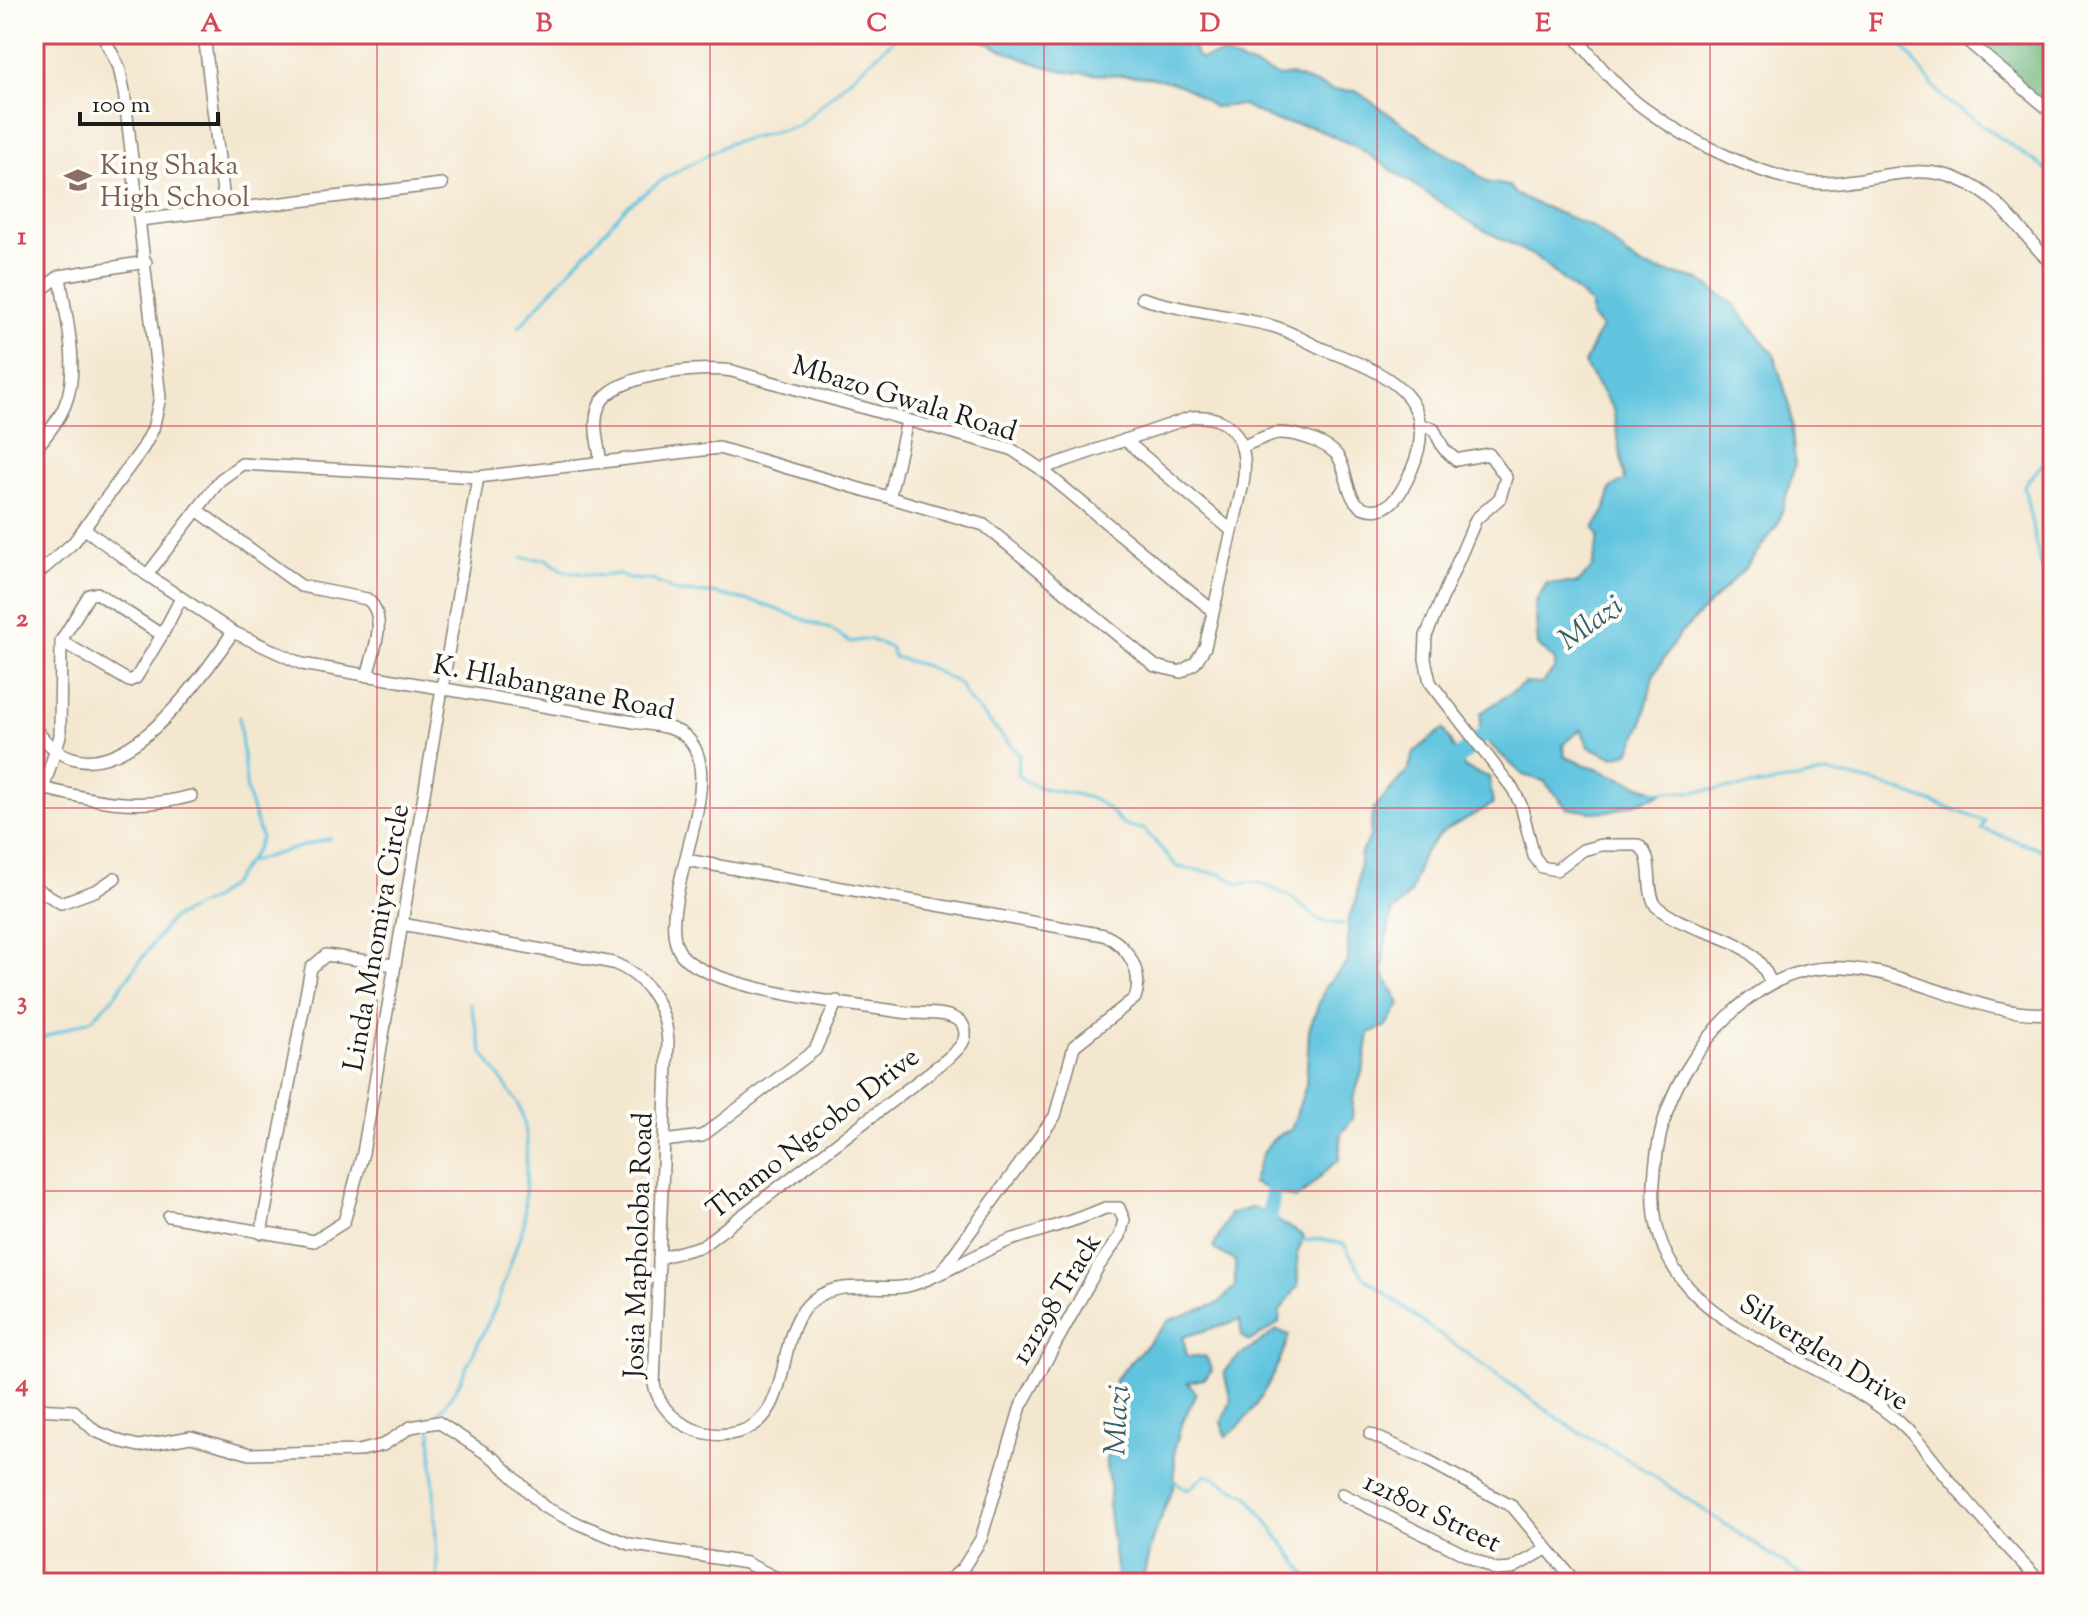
<svg xmlns="http://www.w3.org/2000/svg" width="2087" height="1617" font-family="'Sorts Mill Goudy',serif">
	<rect width="100%" height="100%" fill="#fdfcf7"/>
	<filter id="ink" filterUnits="userSpaceOnUse"><feTurbulence type="fractalNoise" baseFrequency=".0125" numOctaves="2"/><feDisplacementMap in="SourceGraphic" scale="16" xChannelSelector="R" yChannelSelector="G"/><feConvolveMatrix kernelMatrix="1 2 1 2 8 2 1 2 1" color-interpolation-filters="sRGB"/></filter>
	<filter id="wash" filterUnits="userSpaceOnUse"><feTurbulence type="fractalNoise" baseFrequency=".006" numOctaves="4" result="noise"/><feDisplacementMap in="SourceGraphic" scale="32" xChannelSelector="R" yChannelSelector="G"/><feGaussianBlur stdDeviation="1.8" result="paint"/><feColorMatrix in="noise" values="0 0 0 0 0 0 0 0 0 0 0 0 0 0 0 0 0 1.4 0 .05"/><feComposite in="paint" operator="in"/></filter>
	<g filter="url(#wash)">
		<rect width="100%" height="100%" fill="#f4e7d0"/>
		<polygon fill="#6cb47a" stroke="#44684b" stroke-width="2" points="1961,34 2053,34 2053,112"/>
		<g fill="#61c4df" stroke="#3e707e" stroke-width="2">
			<path d="M968,34H1063L1083,40C1099,33 1170,27 1185,38C1191,42 1195,54 1200,59L1221,54L1280,77L1291,75L1333,90L1356,91L1446,154L1464,163L1486,182L1509,186L1516,195L1595,228L1640,266L1700,280L1734,305L1774,355L1790,406L1795,465L1778,525L1743,570L1678,636L1653,676L1643,722L1629,753L1613,757L1589,747L1581,729L1563,744L1565,757L1662,794L1614,811L1592,812L1567,808L1544,781L1523,775L1479,734L1481,713L1525,683L1542,684L1555,668V661L1538,645L1535,602L1547,583H1578L1592,568L1599,536L1594,528L1605,511L1611,488L1625,480L1613,409L1584,364L1601,327L1591,317V304L1536,257L1476,226L1357,147L1313,127L1275,121L1243,105L1213,107C1167,63 1116,82 1060,70C1028,63 998,48 968,34Z"/>
			<path d="M1443,729L1465,768L1489,777L1493,804L1442,832L1423,854L1410,894L1392,913L1384,949L1383,973L1400,1004L1387,1026L1369,1033L1364,1067L1353,1099L1352,1119L1341,1134L1339,1160C1322,1171 1313,1188 1295,1199L1252,1183C1262,1157 1263,1139 1291,1130L1306,1085L1309,1030L1325,987L1348,962V920L1356,902L1361,852L1370,837L1373,809L1408,770L1414,752Z"/>
			<path d="M1254,1207L1304,1236L1297,1254L1298,1286L1280,1311L1279,1323L1250,1341L1242,1337L1240,1320L1183,1337L1187,1356L1206,1357L1212,1370L1204,1379L1188,1382L1196,1394L1182,1422L1175,1447L1174,1485L1152,1540L1142,1583H1118L1108,1503C1118,1475 1092,1470 1117,1439L1115,1379L1169,1320L1219,1303L1235,1286V1261L1213,1248L1230,1214Z"/>
			<path d="M1277,1330L1289,1335C1280,1365 1253,1421 1226,1436L1222,1422L1231,1401L1224,1372L1232,1362Z"/>
		</g>
		<g fill="none" stroke-linecap="round" stroke-linejoin="round">
			<g stroke="#61c4df" stroke-width="3">
				<polyline points="1893,34 1944,99 2053,174"/>
				<polyline points="519,327 626,207 665,178 729,143 798,126 900,34"/>
				<polyline points="2053,452 2024,485 2039,560 2053,594"/>
				<path d="M522,558L547,559L563,571L599,576L618,574L628,579L652,580L677,592L712,593L759,603L830,629L850,642L869,639L891,648L894,657L926,666L960,684L967,698L1019,754L1017,774C1041,797 1070,787 1098,802C1121,815 1111,825 1144,829L1177,867L1221,874L1240,884L1259,882L1291,897L1318,920L1351,926"/>
				<polyline points="1653,791 1694,792 1768,784 1829,773 1877,783 1985,821 1982,829 2053,854"/>
				<polyline points="249,862 330,838"/>
				<polyline points="34,1041 92,1019 115,995 171,919 212,899 231,884 256,850 261,837 247,792 239,717"/>
				<polyline points="1299,1241 1321,1239 1344,1244 1363,1276 1425,1324 1569,1426 1629,1460 1813,1583"/>
				<polyline points="437,1416 457,1387 496,1306 524,1224 527,1141 524,1122 519,1105 483,1053 470,1004"/>
				<polyline points="431,1431 438,1583"/>
				<polyline points="1172,1479 1188,1490 1206,1474 1247,1495 1313,1583"/>
			</g>
			<g stroke="#61c4df" stroke-width="16">
				<polyline points="1444,770 1498,722"/>
				<polyline points="1267,1237 1273,1189 1286,1173"/>
			</g>
		</g>
	</g>
	<g filter="url(#ink)">
		<g fill="none" stroke-linecap="round" stroke-linejoin="round">
			<g stroke="#888276" stroke-width="14">
				<g id="minor">
					<polyline points="204,34 225,209"/>
					<path d="M1573,34C1595,60 1617,89 1645,109C1687,140 1775,186 1828,183C1873,181 1917,161 1960,180C2003,197 2021,235 2053,265"/>
					<polyline points="1959,34 2053,113"/>
					<polyline points="140,220 442,184"/>
					<polyline points="34,295 60,276 146,262"/>
					<path d="M1142,298C1184,312 1229,315 1272,326C1291,331 1309,344 1328,351C1383,372 1443,396 1412,469C1406,483 1396,506 1379,509C1345,514 1350,477 1339,458C1330,443 1295,432 1278,433C1267,435 1255,441 1244,446"/>
					<path d="M1419,425L1433,428L1444,449L1456,460L1489,454L1506,477L1500,498L1476,519L1426,636L1425,659L1430,682L1513,789L1521,805L1534,856L1542,867L1556,870L1583,850L1601,845H1638C1656,858 1644,887 1656,906C1694,939 1749,928 1771,983"/>
					<polyline points="1125,440 1231,530"/>
					<path d="M34,451C45,437 58,422 65,405C81,367 65,316 60,276"/>
					<path d="M601,462C598,444 592,423 599,406C612,373 701,366 732,371L1011,449L1041,469L1212,610"/>
					<polyline points="890,495 907,421"/>
					<path d="M197,510L301,586L367,599C389,616 373,653 367,676"/>
					<path d="M85,529L147,575L233,632L302,664L634,722C649,725 668,725 681,733C739,769 648,909 681,954C708,990 856,1005 902,1012C922,1015 944,1010 961,1022C972,1038 959,1049 947,1059L702,1246L659,1258"/>
					<path d="M147,575L220,480L242,464L478,477L719,448L984,525L1155,666L1181,672L1195,663L1205,647L1243,484C1249,447 1237,414 1192,417L1041,469"/>
					<polyline points="34,577 74,542 143,448 153,429 160,397 124,91 119,67 102,34"/>
					<polyline points="61,641 129,681 136,678 162,635"/>
					<path d="M34,727C101,823 196,687 233,632"/>
					<path d="M42,788C95,801 138,811 191,796"/>
					<polyline points="34,817 60,736 61,641 89,595 97,593 162,635 181,598"/>
					<path d="M686,860L1104,935C1128,945 1144,973 1135,998L1074,1046L1055,1116L943,1269"/>
					<polyline points="34,887 61,903 97,890 115,878"/>
					<path d="M402,924L613,963C647,976 666,1007 668,1042L654,1384C662,1421 703,1442 739,1432C797,1415 772,1332 813,1300C838,1280 873,1290 902,1287C925,1285 981,1251 1008,1241C1040,1230 1074,1222 1105,1208H1119L1124,1220L1120,1236L1098,1267L1021,1406L981,1539L963,1568L946,1583"/>
					<polyline points="664,1141 702,1136 815,1050 837,1001"/>
					<polyline points="169,1216 314,1241 344,1222 363,1153 478,477"/>
					<polyline points="261,1233 311,968 326,955 394,965"/>
					<polyline points="34,1409 74,1411 95,1431 122,1442 139,1446 191,1437 250,1454 358,1451 383,1445 411,1427 438,1422 496,1460 544,1507 579,1524 629,1544 746,1563 787,1583"/>
					<polyline points="1370,1434 1425,1459 1513,1507 1576,1583"/>
					<polyline points="1342,1494 1496,1570 1511,1569 1545,1550"/>
					<path d="M2042,1583C2007,1549 1977,1512 1945,1475C1929,1455 1913,1433 1893,1417C1807,1345 1645,1328 1654,1183C1656,1144 1664,1107 1684,1074C1711,1028 1752,984 1805,971C1890,952 1968,1020 2053,1013"/>
				</g>
			</g>
			<use href="#minor" stroke="#fff" stroke-width="11"/>
		</g>
	</g>
	<path fill="none" stroke="#d1495b" stroke-width="2" stroke-opacity="0.55" d="M377,34V1583M710,34V1583M1044,34V1583M1377,34V1583M1710,34V1583M34,426H2053M34,808H2053M34,1191H2053"/>
	<defs>
		<g id="school-bare" transform="scale(2.16)"><path d="M0-5L7-2L0 1L-7-2ZM-4 1L0 2.5L4 1V4Q0 6-4 4Z" fill="#8d6e63" stroke="#fdfcf7" stroke-width="2.5" paint-order="stroke"/></g>
	</defs>
	<g fill-rule="evenodd">
		<use href="#school-bare" x="78" y="180"/>
	</g>
	<g text-anchor="middle" stroke-width="8" stroke-linejoin="round" paint-order="stroke">
		<g font-size="28" fill="#785e54" stroke="#fdfcf7" text-anchor="start">
			<text x="100" y="174">King Shaka<tspan x="100" dy="32">High School</tspan></text>
		</g>
		<g font-size="28" fill="#1c1c1c" stroke="#fdfcf7">
			<text transform="translate(905 397) rotate(17)" y="10">Mbazo Gwala Road</text>
			<text transform="translate(554 686) rotate(11)" y="10">K. Hlabangane Road</text>
			<text transform="translate(375 937) rotate(-80)" y="10">Linda Mnomiya Circle</text>
			<text transform="translate(812 1132) rotate(-38)" y="10">Thamo Ngcobo Drive</text>
			<text transform="translate(637 1245) rotate(-88)" y="10">Josia Mapholoba Road</text>
			<text transform="translate(1055 1298) rotate(-59)" y="10">121298 Track</text>
			<text transform="translate(1825 1351) rotate(32)" y="10">Silverglen Drive</text>
			<text transform="translate(1433 1511) rotate(26)" y="10">121801 Street</text>
		</g>
		<g font-size="30" font-style="italic" fill="#385f6a" stroke="#fdfcf7">
			<text transform="translate(1590 622) rotate(-36)" y="10">Mlazi</text>
			<text transform="translate(1116 1420) rotate(-87)" y="10">Mlazi</text>
		</g>
	</g>
	<rect width="2087" height="1617" fill="none" stroke="#fdfcf7" stroke-width="88"/>
	<path d="M80 112v12h138v-12" fill="none" stroke="#1c1c1c" stroke-width="4"/>
	<text x="92" y="112" font-size="24" fill="#1c1c1c" stroke="#fdfcf7" stroke-width="6" paint-order="stroke">100 m</text>
	<rect x="44" y="44" width="1999" height="1529" fill="none" stroke="#d1495b" stroke-width="3"/>
	<g font-size="26" text-anchor="middle" font-weight="bold" fill="#d1495b">
		<text x="211" y="31">A</text>
		<text x="544" y="31">B</text>
		<text x="877" y="31">C</text>
		<text x="1210" y="31">D</text>
		<text x="1543" y="31">E</text>
		<text x="1876" y="31">F</text>
		<text x="22" y="244">1</text>
		<text x="22" y="626">2</text>
		<text x="22" y="1009">3</text>
		<text x="22" y="1391">4</text>
	</g>
</svg>
